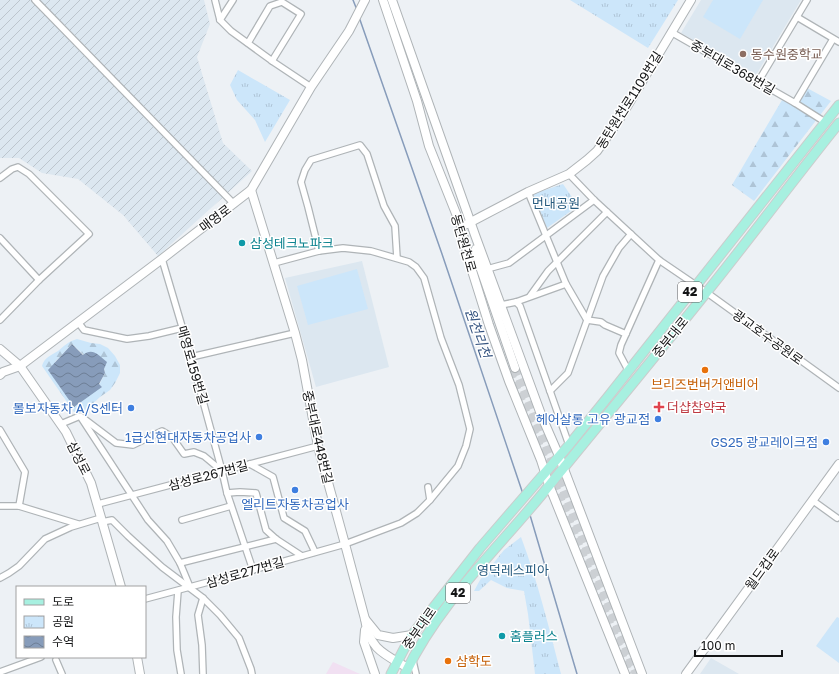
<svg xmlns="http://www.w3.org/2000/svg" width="839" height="674" font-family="'Golos Text','Noto Sans KR',sans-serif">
	<defs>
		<pattern id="industrial-furrows" width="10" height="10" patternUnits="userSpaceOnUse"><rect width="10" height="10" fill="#dce7f0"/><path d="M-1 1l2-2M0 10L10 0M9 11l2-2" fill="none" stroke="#bcc5cd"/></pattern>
		<pattern id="forest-firs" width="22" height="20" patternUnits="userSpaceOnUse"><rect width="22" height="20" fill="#cce6fa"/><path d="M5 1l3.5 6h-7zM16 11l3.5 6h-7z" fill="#aec4d6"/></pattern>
		<pattern id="park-tufts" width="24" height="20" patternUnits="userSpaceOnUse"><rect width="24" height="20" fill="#cce6fa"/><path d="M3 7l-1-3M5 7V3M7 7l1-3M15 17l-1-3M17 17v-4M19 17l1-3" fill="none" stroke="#aec4d6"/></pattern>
		<pattern id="water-waves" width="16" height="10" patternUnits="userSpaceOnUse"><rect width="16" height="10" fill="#879cba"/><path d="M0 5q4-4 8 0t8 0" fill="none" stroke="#6d7e96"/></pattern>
	</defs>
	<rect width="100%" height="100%" fill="#edf1f5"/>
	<polygon fill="#f1e0f2" points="333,662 360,674 326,674"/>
	<polygon fill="url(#industrial-furrows)" points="0,0 204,0 210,24 197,57 223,143 252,171 158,256 123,215 78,179 42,173 19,158 0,158"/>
	<g fill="#dce7f0">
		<polygon points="701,0 801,0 756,75 681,33"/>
		<polygon points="362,261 389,367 316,387 285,278"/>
		<polygon points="711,658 739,674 700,674"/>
	</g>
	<g fill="#cce6fa">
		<polygon points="713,0 763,0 740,39 703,17"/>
		<polygon points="357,269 368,309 308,325 297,286"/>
		<polygon points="837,617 839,618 839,663 816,646"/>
	</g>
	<g fill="url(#forest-firs)" fill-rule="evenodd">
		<polygon points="807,88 831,101 754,201 732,185 782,100 796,107"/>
		<path d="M77,339L91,343L100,344L108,348L115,356L120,365V373L115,383L110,390L100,397L86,410L74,412L42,366C44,358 51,355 58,351C64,346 69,341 77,339ZM72,344L84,355L106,362L104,369L105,373L99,385L102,387L55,362Z"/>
	</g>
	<g fill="url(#park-tufts)">
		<polygon points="570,0 678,0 648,48"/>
		<polygon points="238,70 290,100 265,142 255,120 237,100 230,85"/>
		<polygon points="563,184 578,206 547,228 533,194"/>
		<path d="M521,537C538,582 549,628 561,674H535L528,614L524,591L507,588L491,580L479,591H474L480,580L504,550Z"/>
	</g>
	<path fill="url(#water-waves)" d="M72,344L83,355C93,347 99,356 107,362L104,369L105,373L99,384L102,387L74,407L48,370Z"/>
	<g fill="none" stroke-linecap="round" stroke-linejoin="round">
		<g stroke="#879cba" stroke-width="1.5">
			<polyline points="353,0 357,10"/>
			<polyline points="359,17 442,254 523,494"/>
			<polyline points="530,515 577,674"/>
		</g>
		<g stroke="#ccd0d4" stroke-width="8" stroke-dasharray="8 4" stroke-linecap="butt">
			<polyline points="515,368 636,674"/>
			<polyline points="510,371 630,674"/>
		</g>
		<g stroke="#afb4b7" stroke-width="8">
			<g id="street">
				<polyline points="35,0 234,204"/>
				<polyline points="215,0 220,20 231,31 275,63 311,87"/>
				<polyline points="797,17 839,42"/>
				<polyline points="220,20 233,0"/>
				<polyline points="671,32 795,103 825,122"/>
				<polyline points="248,43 270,6 282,2 301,14 272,61"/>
				<polyline points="758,82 807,0"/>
				<polyline points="795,103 833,39"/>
				<polyline points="569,174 594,200 659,260 706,292 839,388"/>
				<polyline points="0,178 12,169 18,167 29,174 89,234 39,280 0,320"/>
				<polyline points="528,192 566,284 587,320 601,322 605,325 626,334"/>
				<polyline points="0,238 39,280"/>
				<polyline points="319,251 308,207 301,182 305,170 311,160 360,145 367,154 384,206 395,226 397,258"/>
				<polyline points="162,259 191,357 222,471 227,493 253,570"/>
				<polyline points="274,263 319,251 343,248 371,251 409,262 416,267 424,278 441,338 459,385 470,429 466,446 458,466 430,500"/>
				<polyline points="487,269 509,263 594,200"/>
				<polyline points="530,296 548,271 607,212"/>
				<polyline points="516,302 520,306 569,445"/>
				<polyline points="501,305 516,302 566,284"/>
				<polyline points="78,322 84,330 127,339 149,336 182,328"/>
				<polyline points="191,357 295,333"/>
				<polyline points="628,370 619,353 621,345 659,260"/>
				<polyline points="550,391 568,373 603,276 619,248 631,234"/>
				<polyline points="83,418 116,443 133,445 162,431 172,437 184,454 194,452 204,456 222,471"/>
				<polyline points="61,424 80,416 148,520 167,541 180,563 190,587"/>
				<polyline points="0,430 25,472 19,506"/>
				<polyline points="250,464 273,477 284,518 305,531 315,552"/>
				<polyline points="227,493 240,492 256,493 266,530 276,539 302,556"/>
				<polyline points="812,500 837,518"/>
				<polyline points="98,504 318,446"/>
				<polyline points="0,506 19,506 78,524"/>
				<polyline points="182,520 231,506"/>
				<polyline points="102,522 112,520 128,536 162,567 203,598 220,615 239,638 251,669 252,674"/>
				<polyline points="180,563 276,539"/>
				<polyline points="0,578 9,573 19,566 45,539 71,527 101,518"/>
				<polyline points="178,591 176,617 177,650 181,674"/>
				<polyline points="203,598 198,615 202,645 203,674"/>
				<polyline points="145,599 253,570 345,544 401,523 417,513 430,500 428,487"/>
				<polyline points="56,660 62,674"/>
				<polyline points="413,661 416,674"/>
				<polyline points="0,672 41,657"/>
			</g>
		</g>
		<g stroke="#afb4b7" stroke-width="10">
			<g id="secondary">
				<polyline points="383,0 417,101 429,146 461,226 469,261 489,325 509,381 541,460 549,485 625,674"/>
				<polyline points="392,0 475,235 542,417 559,456 642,674"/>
				<path d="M251,190L295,333L302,360L318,446L345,544L365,619C369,649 384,654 408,668"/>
				<polyline points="467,224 528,192 569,174 587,160 597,151 619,120 691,0"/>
				<polyline points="476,249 477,258 515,368"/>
				<polyline points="0,349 20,366 66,432 91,483 121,587"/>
				<polyline points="0,375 3,372 20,366 162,259 251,190 311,87 349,31 365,0"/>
				<polyline points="365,619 378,635 393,638 412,635"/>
				<polyline points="365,630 364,642 375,674"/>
				<polyline points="137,657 140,674"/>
				<polyline points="686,674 839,464"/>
			</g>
		</g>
		<g stroke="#cbcccc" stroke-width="11">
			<g id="primary">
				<polyline points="391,674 404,649 412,635 480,548 569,445 607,398 839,105"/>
				<path d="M405,674C439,602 499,548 548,487C601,422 654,358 706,293C751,237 794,179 839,123"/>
			</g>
		</g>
		<use href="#street" stroke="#fff" stroke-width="5.5"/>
		<use href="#secondary" stroke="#fff" stroke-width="8"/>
		<use href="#primary" stroke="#a7f0e0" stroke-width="9"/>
	</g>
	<circle fill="#8d6e63" stroke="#fff" stroke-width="1.5" cx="743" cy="54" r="4"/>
	<g fill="#0f9aa8" stroke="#fff" stroke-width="1.5">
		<circle cx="242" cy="243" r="4"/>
		<circle cx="502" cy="636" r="4"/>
	</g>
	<g fill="#e8710a" stroke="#fff" stroke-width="1.5">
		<circle cx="705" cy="370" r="4"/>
		<circle cx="448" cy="661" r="4"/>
	</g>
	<path fill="#e0444e" stroke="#fff" stroke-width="1.5" d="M657 401h4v4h4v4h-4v4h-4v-4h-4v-4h4z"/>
	<g fill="#3f7fe0" stroke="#fff" stroke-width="1.5">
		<circle cx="131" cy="408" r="4"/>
		<circle cx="658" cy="419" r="4"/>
		<circle cx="259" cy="437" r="4"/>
		<circle cx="826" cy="442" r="4"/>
		<circle cx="295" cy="490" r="4"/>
	</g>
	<g text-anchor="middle" stroke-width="3" stroke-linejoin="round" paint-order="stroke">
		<g fill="#fff" stroke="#5a5b5c" stroke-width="1">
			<rect x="678" y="282" width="24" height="20" rx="3"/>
			<rect x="446" y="583" width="24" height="20" rx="3"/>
		</g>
		<g font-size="12" font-weight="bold" fill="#141516">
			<text x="690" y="296">42</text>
			<text x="458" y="597">42</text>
		</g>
		<g font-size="13" fill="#785e54" stroke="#fff" text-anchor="start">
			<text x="751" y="59">동수원중학교</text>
		</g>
		<g font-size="13" fill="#141516" stroke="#fff">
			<text transform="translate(733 67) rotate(30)" y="5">중부대로368번길</text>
			<text transform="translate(629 100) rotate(-58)" y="5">동탄원천로1109번길</text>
			<text transform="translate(215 218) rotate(-37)" y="5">매영로</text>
			<text transform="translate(464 243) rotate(74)" y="5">동탄원천로</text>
			<text transform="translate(670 337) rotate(-51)" y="5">중부대로</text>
			<text transform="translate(768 337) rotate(36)" y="5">광교호수공원로</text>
			<text transform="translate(193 365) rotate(74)" y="5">매영로159번길</text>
			<text transform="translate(318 437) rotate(77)" y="5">중부대로448번길</text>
			<text transform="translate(79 458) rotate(63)" y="5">삼성로</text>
			<text transform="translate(208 475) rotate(-15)" y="5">삼성로267번길</text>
			<text transform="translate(762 569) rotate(-54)" y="5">월드컵로</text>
			<text transform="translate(245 572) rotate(-16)" y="5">삼성로277번길</text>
			<text transform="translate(419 628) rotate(-55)" y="5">중부대로</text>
		</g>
		<g font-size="13" fill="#275b7f" stroke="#fff">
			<text x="556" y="208">먼내공원</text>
			<text x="513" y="575">영덕레스피아</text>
		</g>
		<g font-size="13" fill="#0d838f" stroke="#fff" text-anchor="start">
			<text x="250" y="248">삼성테크노파크</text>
			<text x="510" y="641">홈플러스</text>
		</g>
		<g font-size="13" fill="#c56008" stroke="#fff">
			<text x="705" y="389">브리즈번버거앤비어</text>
			<text x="456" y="666" text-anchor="start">삼학도</text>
		</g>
		<g font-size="13" fill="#be3a42" stroke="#fff" text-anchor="start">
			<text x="667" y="412">더샵참약국</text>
		</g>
		<g font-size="13" fill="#366cbe" stroke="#fff" text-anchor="end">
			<text x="123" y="413">볼보자동차 A/S센터</text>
			<text x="650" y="424">헤어살롱 고유 광교점</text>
			<text x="251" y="442">1급신현대자동차공업사</text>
			<text x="818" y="447">GS25 광교레이크점</text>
			<text x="295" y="509" text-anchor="middle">엘리트자동차공업사</text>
		</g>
		<g font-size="14" font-style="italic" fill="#355480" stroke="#fff">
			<text transform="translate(478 333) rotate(71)" y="5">원천리천</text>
		</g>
	</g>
	<rect x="16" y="586" width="130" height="72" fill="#ffffff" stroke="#a1a1a2"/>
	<rect x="24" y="599" width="20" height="6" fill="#a7f0e0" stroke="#a1a1a2"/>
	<text x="52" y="606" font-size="12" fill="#141516">도로</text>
	<rect x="24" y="616" width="20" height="12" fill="url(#park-tufts)" stroke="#a1a1a2"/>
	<text x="52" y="626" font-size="12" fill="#141516">공원</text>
	<rect x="24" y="636" width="20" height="12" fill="url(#water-waves)" stroke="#a1a1a2"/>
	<text x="52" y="646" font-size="12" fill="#141516">수역</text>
	<path d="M695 650v6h87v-6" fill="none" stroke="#141516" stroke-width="2"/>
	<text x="701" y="650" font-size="12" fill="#141516" stroke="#ffffff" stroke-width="3" paint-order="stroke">100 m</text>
</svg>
